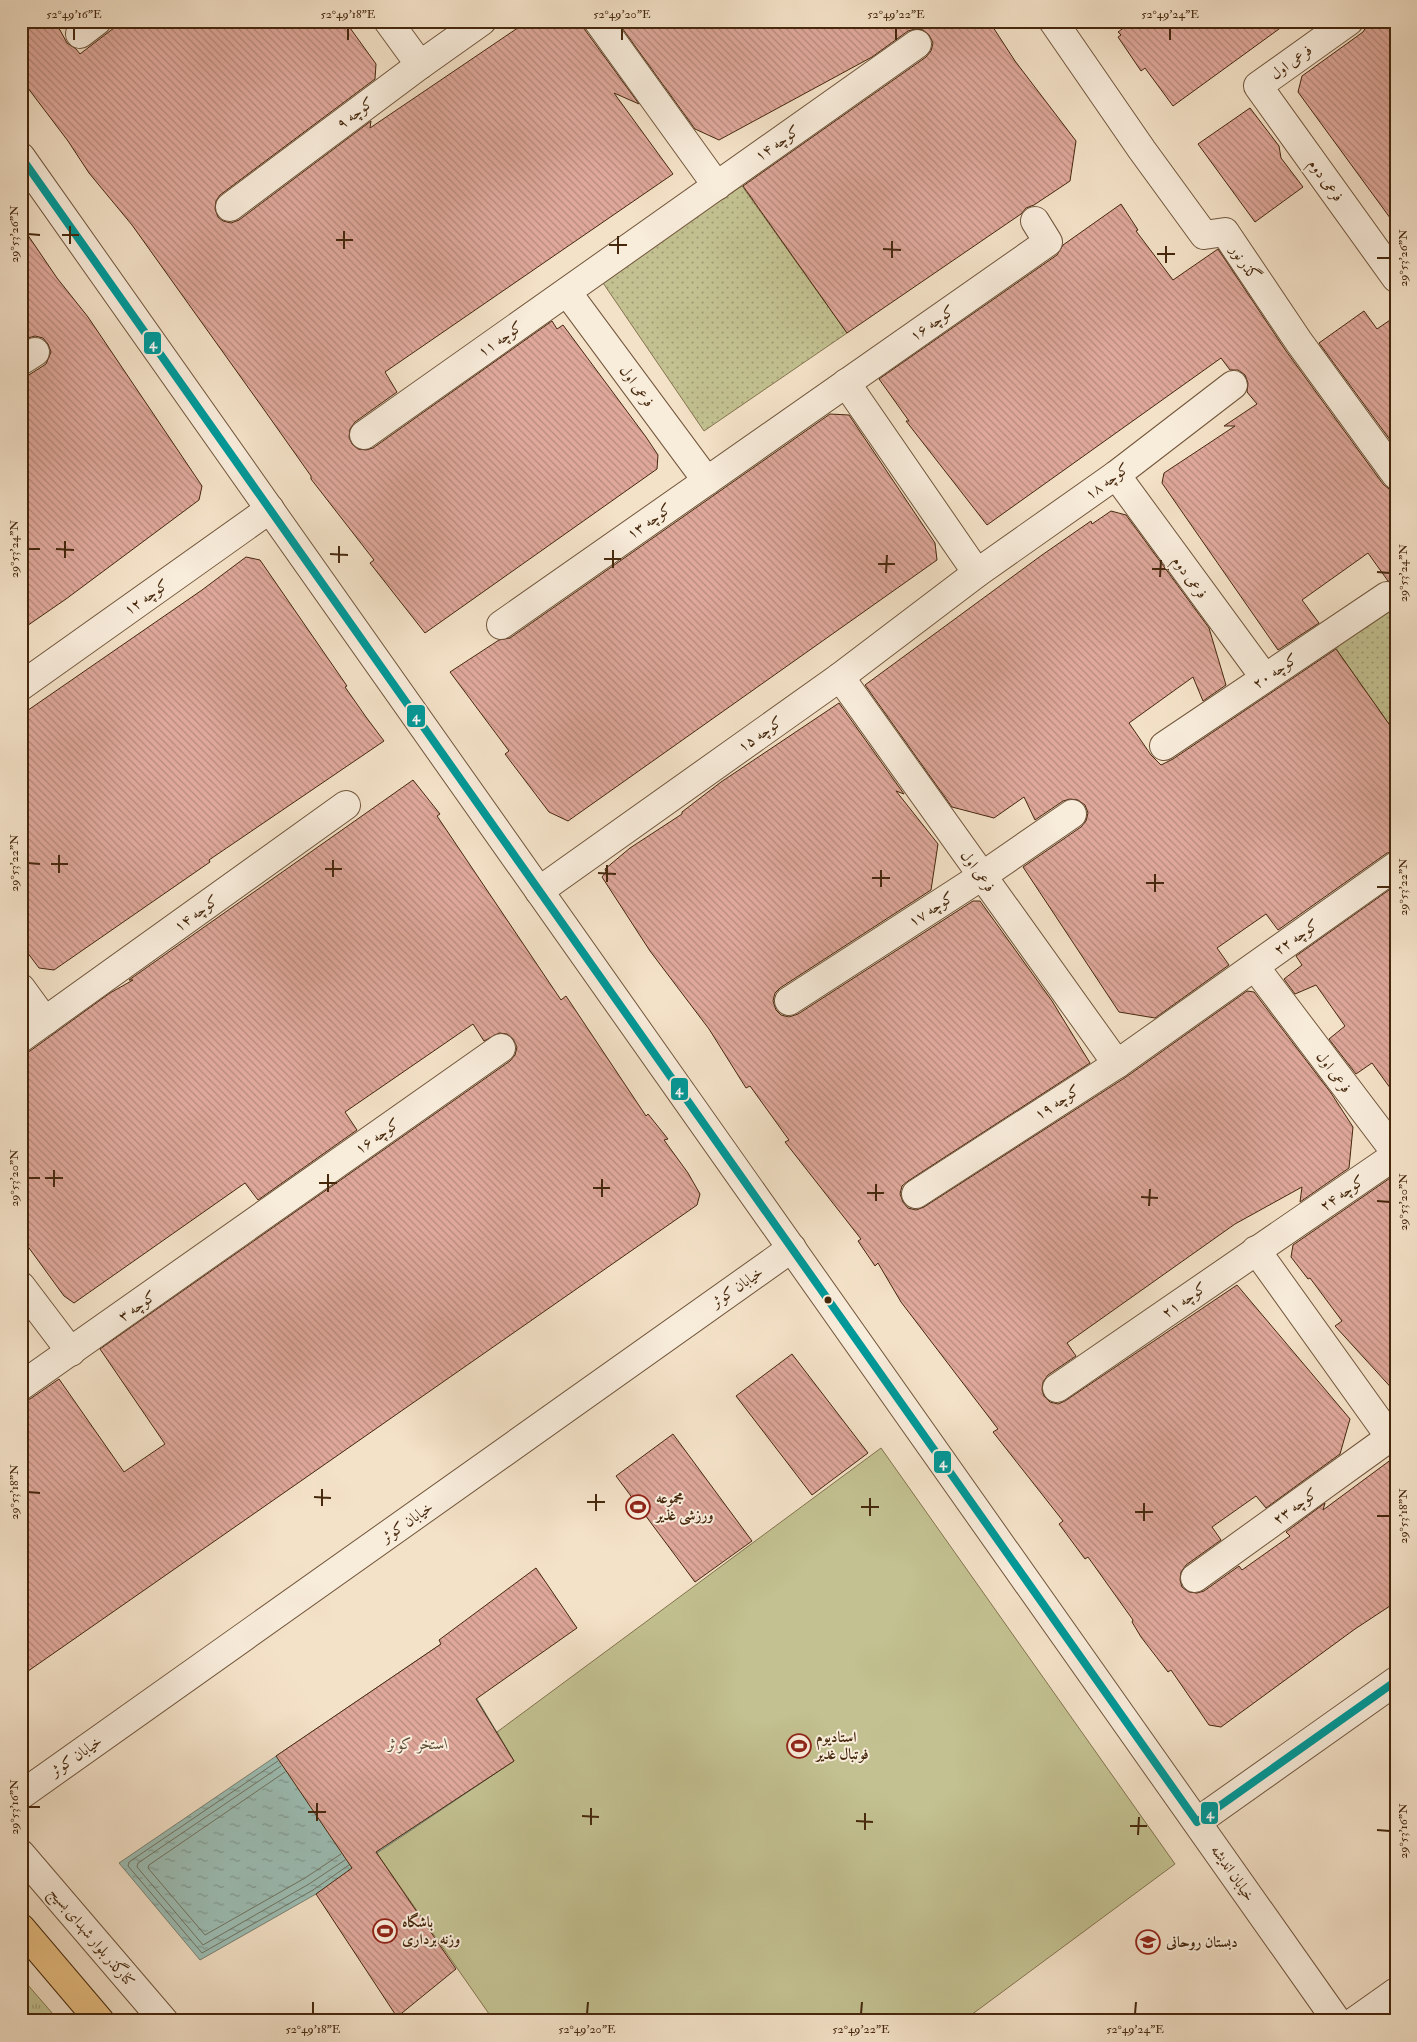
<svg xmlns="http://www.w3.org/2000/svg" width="1417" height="2042" font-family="'IM FELL Double Pica',Amiri,serif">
	<defs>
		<pattern id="grass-tufts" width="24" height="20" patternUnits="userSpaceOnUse" patternTransform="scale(1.25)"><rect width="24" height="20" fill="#c3c191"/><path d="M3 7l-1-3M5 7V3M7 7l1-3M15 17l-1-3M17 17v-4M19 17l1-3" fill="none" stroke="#a09d75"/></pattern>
		<pattern id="park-dots" width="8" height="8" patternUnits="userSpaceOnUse" patternTransform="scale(1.25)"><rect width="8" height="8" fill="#c3c191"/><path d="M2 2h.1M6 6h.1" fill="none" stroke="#a09d75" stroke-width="1.8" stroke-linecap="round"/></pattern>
		<pattern id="water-ripples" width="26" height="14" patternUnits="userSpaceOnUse" patternTransform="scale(1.25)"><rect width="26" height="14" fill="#9cbeb5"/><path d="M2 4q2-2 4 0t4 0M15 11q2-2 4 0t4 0" fill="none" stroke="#819a92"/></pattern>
		<pattern id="building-back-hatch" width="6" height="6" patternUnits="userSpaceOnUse" patternTransform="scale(1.25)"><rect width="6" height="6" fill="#dfa89b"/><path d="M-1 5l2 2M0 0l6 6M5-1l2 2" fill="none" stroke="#b7897d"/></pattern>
	</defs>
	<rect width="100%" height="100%" fill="#f4e2c8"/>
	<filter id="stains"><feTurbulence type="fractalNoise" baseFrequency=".004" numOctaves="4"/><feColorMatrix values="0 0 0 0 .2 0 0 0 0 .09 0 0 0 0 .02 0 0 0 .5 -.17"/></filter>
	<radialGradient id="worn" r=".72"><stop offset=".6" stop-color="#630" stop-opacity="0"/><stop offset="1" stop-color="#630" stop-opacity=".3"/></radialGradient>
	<polygon fill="url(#grass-tufts)" stroke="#84744f" points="21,1977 59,2021 28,2021 21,2015"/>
	<g fill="url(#park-dots)" stroke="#84744f">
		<polygon points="742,186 847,333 704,431 601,280"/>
		<polygon points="1396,599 1396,734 1330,640"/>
	</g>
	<polygon fill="#c3c191" stroke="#84744f" points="881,1448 1175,1864 963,2021 494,2021 376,1852 514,1761 497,1732"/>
	<polygon fill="url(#water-ripples)" stroke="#7a8272" points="441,1644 477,1699 514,1761 316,1894 200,1960 119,1863"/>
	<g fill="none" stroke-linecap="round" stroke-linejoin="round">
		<g stroke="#717361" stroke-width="1">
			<polyline points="278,1761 129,1862 128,1866 202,1953 313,1890 349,1865"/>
			<polyline points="281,1766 138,1863 137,1867 203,1945 309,1884 345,1860"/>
			<polyline points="285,1772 149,1865 148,1868 205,1935 305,1878 341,1854"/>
		</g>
	</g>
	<g fill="url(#building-back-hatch)" stroke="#46280d">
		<polygon points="21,21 55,21 67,43 76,49 80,54 123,21 345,21 376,64 375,79 220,195 216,201 215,209 218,217 223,221 231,223 239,220 371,121 370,128 528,21 583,21 585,30 639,104 614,93 673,174 385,372 397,392 355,422 350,429 349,437 352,444 358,449 366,450 373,448 552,321 557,329 563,325 646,437 658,455 657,469 425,633 370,563 374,560 311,479 311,476 265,411 132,225 89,173 68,141 21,79"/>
		<polygon points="617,21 989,21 1015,61 1076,141 1070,181 1034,205 1026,208 1021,214 847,333 743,186 926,57 931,51 933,43 929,35 923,30 915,29 908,31 872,57 719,140 695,129"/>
		<polygon points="1133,21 1290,21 1173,106 1145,68 1141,71 1118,37 1121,35 1118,32"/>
		<polygon points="1370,21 1396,21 1396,226 1298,92 1302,76 1363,32"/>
		<polygon points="1250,108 1279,146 1281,158 1303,187 1255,222 1198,144"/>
		<polygon points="1121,204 1138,230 1136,231 1173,280 1218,249 1286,351 1383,484 1389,489 1396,490 1396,584 1388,581 1368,553 1302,600 1319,623 1278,650 1162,483 1164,473 1235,426 1224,426 1257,404 1247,392 1248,383 1245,375 1238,370 1230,370 1221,358 987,525 906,421 909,421 879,379 1057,255 1063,245"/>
		<polygon points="21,225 57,278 88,317 202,486 199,500 66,599 21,630 21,380 46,364 51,352 48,344 43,338 35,336 28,338 21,329"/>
		<polygon points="1364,311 1377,329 1396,316 1396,448 1319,343"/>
		<polygon points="830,414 849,415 935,543 937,560 568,821 549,812 505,754 509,751 450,672 499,640 510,638"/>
		<polygon points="1111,511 1126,515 1209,628 1226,685 1203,701 1193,677 1129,723 1151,755 1161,765 1173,759 1336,649 1396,734 1396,851 1387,853 1278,930 1266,914 1217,948 1229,965 1155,1018 1119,1012 1023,867 1081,827 1086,821 1088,813 1085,805 1078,800 1070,799 1063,801 1035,820 1024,797 994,818 952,807 865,685 1042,555 1091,521 1092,524"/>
		<polygon points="246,557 260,560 347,686 345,687 366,717 384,741 209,860 210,862 54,970 39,968 21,944 21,715 202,590"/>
		<polygon points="839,703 904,794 896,791 938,844 931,890 780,988 775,993 773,1001 776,1010 781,1015 789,1017 798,1014 973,901 980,901 1052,1001 1090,1063 908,1181 902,1186 900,1194 903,1202 908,1208 916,1210 924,1207 1126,1077 1247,991 1254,992 1331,1093 1353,1127 1349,1168 1300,1202 1302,1187 1235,1224 1067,1343 1076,1356 1048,1375 1043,1382 1042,1390 1044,1396 1050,1402 1058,1404 1065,1401 1237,1285 1350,1419 1340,1454 1266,1508 1256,1496 1212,1527 1221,1540 1186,1565 1181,1572 1180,1580 1182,1587 1189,1592 1197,1593 1204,1591 1239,1566 1242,1570 1290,1536 1286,1532 1325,1503 1323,1510 1396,1456 1396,1602 1355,1629 1221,1727 1209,1725 1171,1670 1168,1672 1141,1637 1132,1622 1133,1620 1088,1557 1085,1559 1059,1524 1063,1521 993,1432 998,1429 901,1302 878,1263 875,1266 858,1241 861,1239 785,1142 789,1140 750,1086 746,1088 709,1029 650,951 602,877 606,872 605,869 630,848 682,814 682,812 721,782"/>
		<polygon points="413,780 440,814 437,816 561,1000 566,996 646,1116 648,1114 668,1139 664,1140 688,1173 700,1194 697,1205 21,1676 21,1401 30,1399 59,1379 124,1472 165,1444 100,1349 510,1061 515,1055 517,1047 513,1039 507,1034 499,1033 484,1041 473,1024 345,1112 357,1130 258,1200 245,1183 74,1303 64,1296 21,1237 21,1053 30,1051 110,993 133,980 129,980"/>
		<polygon points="1396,885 1396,1096 1372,1063 1356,1074 1329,1039 1345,1026 1316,985 1295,994 1284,979 1302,965 1296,956"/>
		<polygon points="1396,1174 1396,1393 1335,1326 1342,1321 1310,1278 1308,1279 1291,1257 1293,1245"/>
		<polygon points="792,1354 868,1453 812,1495 736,1396"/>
		<polygon points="673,1434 752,1541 695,1582 616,1476"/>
		<polygon points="536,1568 577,1628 476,1699 514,1761 376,1852 456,1969 397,2017 316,1894 352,1868 276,1756 441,1644 439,1640"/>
	</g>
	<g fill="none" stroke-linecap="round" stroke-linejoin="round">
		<g stroke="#72563c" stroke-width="30">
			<g id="minor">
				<polyline points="388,21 420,65"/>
				<polyline points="598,21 717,186"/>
				<polyline points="1053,21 1142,150 1204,235 1225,232 1299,342 1396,475"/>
				<polyline points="1349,21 1258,86 1396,278"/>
				<polyline points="80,34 97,21"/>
				<polyline points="21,157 1337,2021"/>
				<polyline points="230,207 420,65 482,21"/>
				<polyline points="567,292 707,481"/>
				<polyline points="21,361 35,352"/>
				<polyline points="846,383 977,573"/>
				<polyline points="364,435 917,44"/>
				<polyline points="1116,475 1265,678"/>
				<polyline points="501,625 1048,242 1035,221"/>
				<polyline points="840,677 1117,1064"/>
				<polyline points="21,686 270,509"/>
				<polyline points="1164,746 1387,596"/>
				<polyline points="539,891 840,677 977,573 1116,475 1233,385"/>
				<polyline points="1255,967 1396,1153"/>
				<polyline points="21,988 45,1021"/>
				<polyline points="789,1001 982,876 1072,814"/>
				<polyline points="21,1038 346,805"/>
				<polyline points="916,1194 1117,1064 1396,866"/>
				<polyline points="1256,1250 1390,1437"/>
				<polyline points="21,1286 71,1352"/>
				<polyline points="21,1386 501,1048"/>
				<polyline points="1057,1388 1396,1155"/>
				<polyline points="1195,1578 1396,1433"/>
				<polyline points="21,1795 792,1248"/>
				<polyline points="1197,1822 1396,1681"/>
				<polyline points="21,1854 164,2021"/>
				<polyline points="1355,2021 1396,1992"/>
			</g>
		</g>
		<g stroke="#46280d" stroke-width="30">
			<polyline id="major" points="21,1928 100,2021"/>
		</g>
		<use href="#minor" stroke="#f8ecdb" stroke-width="28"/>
		<use href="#major" stroke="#eac184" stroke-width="28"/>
		<g stroke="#f8ecdb" stroke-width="11">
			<polyline id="bus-1" points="21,157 1197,1822 1396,1681"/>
		</g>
		<use href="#bus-1" stroke="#099" stroke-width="8"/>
	</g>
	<path fill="none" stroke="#46280d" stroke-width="2" d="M74,40V28M348,40V28M622,40V28M896,40V28M1170,40V28M28,234L40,235M62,235H79M336,240H353M70,244V226M609,245H627M344,249V231M883,249L901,250M618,254V236M1157,254H1175M892,258V241M1377,258H1390M1166,263V246M28,549H40M56,549L74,550M330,554L348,555M65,558V541M604,559H621M339,563V546M878,564H895M613,568V550M1152,569H1169M1377,572L1390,573M886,573L887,555M1160,577L1161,560M28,863L40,864M51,864H68M325,869H342M59,873V855M598,873L616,874M333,877V860M872,878H890M607,882V865M1146,883H1164M881,887V870M1377,887H1390M1155,892V874M28,1178H40M45,1178H63M319,1183H337M54,1187V1170M593,1188H610M328,1192V1174M867,1193H884M602,1197V1179M1141,1197L1158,1198M876,1201V1184M1377,1201L1390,1202M1149,1206L1150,1189M28,1492L40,1493M314,1497L331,1498M587,1502H605M322,1506V1489M861,1507H879M596,1511V1494M1135,1512H1153M870,1516V1498M1377,1516H1390M1144,1521V1503M28,1807H40M308,1812H326M582,1816L599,1817M317,1821V1803M856,1821L873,1822M591,1825V1808M1130,1826H1147M865,1830V1813M1377,1830L1390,1831M1138,1835L1139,1817M313,2014V2002M587,2014L588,2002M861,2014L862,2002M1135,2014L1136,2002"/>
	<defs>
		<g id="stadium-ring" transform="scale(1.25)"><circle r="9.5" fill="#f8ecdb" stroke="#8f2418" stroke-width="1.5"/><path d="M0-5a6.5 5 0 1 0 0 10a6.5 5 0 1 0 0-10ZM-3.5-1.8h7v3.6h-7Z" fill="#8f2418"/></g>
		<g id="school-ring" transform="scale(1.25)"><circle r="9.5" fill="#f8ecdb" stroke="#8f2418" stroke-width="1.5"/><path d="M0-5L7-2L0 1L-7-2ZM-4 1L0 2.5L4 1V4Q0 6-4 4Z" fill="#8f2418"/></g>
	</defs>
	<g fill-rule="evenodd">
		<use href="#stadium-ring" x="638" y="1507"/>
		<use href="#stadium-ring" x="799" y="1746"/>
		<use href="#stadium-ring" x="385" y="1931"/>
		<use href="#school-ring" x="1148" y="1942"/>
	</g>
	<circle fill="#46280d" stroke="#f8ecdb" stroke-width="2" cx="828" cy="1300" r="4.5"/>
	<g text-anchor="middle" stroke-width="4" stroke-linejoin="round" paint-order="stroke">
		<g font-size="15" fill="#46280d" stroke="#f8ecdb">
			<text transform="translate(1291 62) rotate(-36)" y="5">فرعی اول</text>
			<text transform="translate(355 113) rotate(-37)" y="5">کوچه ۹</text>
			<text transform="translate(777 143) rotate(-35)" y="5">کوچه ۱۴</text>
			<text transform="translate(1326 180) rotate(54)" y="5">فرعی دوم</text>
			<text transform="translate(1245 263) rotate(56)" y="5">گذر نور</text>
			<text transform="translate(932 323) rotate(-35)" y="5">کوچه ۱۶</text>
			<text transform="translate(500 339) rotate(-35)" y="5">کوچه ۱۱</text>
			<text transform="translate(637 386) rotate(54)" y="5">فرعی اول</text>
			<text transform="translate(1107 481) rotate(-36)" y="5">کوچه ۱۸</text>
			<text transform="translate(649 521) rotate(-35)" y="5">کوچه ۱۳</text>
			<text transform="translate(1190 577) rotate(54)" y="5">فرعی دوم</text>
			<text transform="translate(146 597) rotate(-35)" y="5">کوچه ۱۲</text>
			<text transform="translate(1275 671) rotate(-34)" y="5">کوچه ۲۰</text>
			<text transform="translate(760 734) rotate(-35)" y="5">کوچه ۱۵</text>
			<text transform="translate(978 871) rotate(54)" y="5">فرعی اول</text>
			<text transform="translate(931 909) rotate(-33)" y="5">کوچه ۱۷</text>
			<text transform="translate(196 913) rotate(-36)" y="5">کوچه ۱۴</text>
			<text transform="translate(1296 937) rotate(-35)" y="5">کوچه ۲۲</text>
			<text transform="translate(1334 1072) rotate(53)" y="5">فرعی اول</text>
			<text transform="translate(1057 1102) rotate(-33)" y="5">کوچه ۱۹</text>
			<text transform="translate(377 1136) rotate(-35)" y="5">کوچه ۱۶</text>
			<text transform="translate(1342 1193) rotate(-35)" y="5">کوچه ۲۴</text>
			<text transform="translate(737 1287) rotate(-35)" y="5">خیابان کوثر</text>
			<text transform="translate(1184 1300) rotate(-35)" y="5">کوچه ۲۱</text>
			<text transform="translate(137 1306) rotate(-35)" y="5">کوچه ۳</text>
			<text transform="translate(1295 1506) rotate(-36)" y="5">کوچه ۲۳</text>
			<text transform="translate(407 1522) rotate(-35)" y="5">خیابان کوثر</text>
			<text transform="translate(76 1756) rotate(-35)" y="5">خیابان کوثر</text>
			<text transform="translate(1233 1873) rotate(55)" y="5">خیابان اندیشه</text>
			<text transform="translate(92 1937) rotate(50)" y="5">کنارگذر بلوار شهدای بسیج</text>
		</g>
		<g font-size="15" font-weight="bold" fill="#46280d" stroke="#f8ecdb" text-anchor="start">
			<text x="656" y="1503">مجموعه<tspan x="656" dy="17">ورزشی غذیر</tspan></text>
			<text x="816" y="1742">استادیوم<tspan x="816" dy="17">فوتبال غدیر</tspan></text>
			<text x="402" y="1927">باشگاه<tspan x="402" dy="17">وزنه برداری</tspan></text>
			<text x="1166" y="1947">دبستان روحانی</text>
		</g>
		<g font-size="16" font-style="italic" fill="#5c4e37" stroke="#f8ecdb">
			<text x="418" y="1749">استخر کوثر</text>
		</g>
	</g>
	<g stroke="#f8ecdb" stroke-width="2">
		<rect x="143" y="331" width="19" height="24" rx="5" fill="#099"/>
		<rect x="406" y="704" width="20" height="24" rx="5" fill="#099"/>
		<rect x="670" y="1077" width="19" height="24" rx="5" fill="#099"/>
		<rect x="933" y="1450" width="19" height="24" rx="5" fill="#099"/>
		<rect x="1200" y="1801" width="19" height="24" rx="5" fill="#099"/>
	</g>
	<g font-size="14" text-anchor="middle" font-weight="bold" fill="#fff">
		<text x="153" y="348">4</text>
		<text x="416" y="721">4</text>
		<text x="679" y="1094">4</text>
		<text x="943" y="1467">4</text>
		<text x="1210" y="1818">4</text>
	</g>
	<rect width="1417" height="2042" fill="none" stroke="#f4e2c8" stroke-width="55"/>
	<rect x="28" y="28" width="1362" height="1986" fill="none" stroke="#46280d" stroke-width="2"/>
	<g font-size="12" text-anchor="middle" fill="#46280d">
		<text x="74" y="18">52°49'16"E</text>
		<text x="348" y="18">52°49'18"E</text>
		<text x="622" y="18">52°49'20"E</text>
		<text x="896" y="18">52°49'22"E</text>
		<text x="1170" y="18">52°49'24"E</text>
		<text transform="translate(14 234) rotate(-90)" y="4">29°53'26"N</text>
		<text transform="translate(1403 258) rotate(-90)" y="4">29°53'26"N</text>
		<text transform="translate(14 549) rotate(-90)" y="4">29°53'24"N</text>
		<text transform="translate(1403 573) rotate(-90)" y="4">29°53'24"N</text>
		<text transform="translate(14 863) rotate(-90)" y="4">29°53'22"N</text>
		<text transform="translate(1403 887) rotate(-90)" y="4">29°53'22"N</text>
		<text transform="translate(14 1178) rotate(-90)" y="4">29°53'20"N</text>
		<text transform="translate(1403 1202) rotate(-90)" y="4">29°53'20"N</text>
		<text transform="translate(14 1492) rotate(-90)" y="4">29°53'18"N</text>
		<text transform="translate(1403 1516) rotate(-90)" y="4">29°53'18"N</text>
		<text transform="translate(14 1807) rotate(-90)" y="4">29°53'16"N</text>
		<text transform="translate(1403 1831) rotate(-90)" y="4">29°53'16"N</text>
		<text x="313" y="2033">52°49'18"E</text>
		<text x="587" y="2033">52°49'20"E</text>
		<text x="861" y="2033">52°49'22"E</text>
		<text x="1135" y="2033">52°49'24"E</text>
	</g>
	<rect width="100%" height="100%" filter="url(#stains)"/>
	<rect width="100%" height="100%" fill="url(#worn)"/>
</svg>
